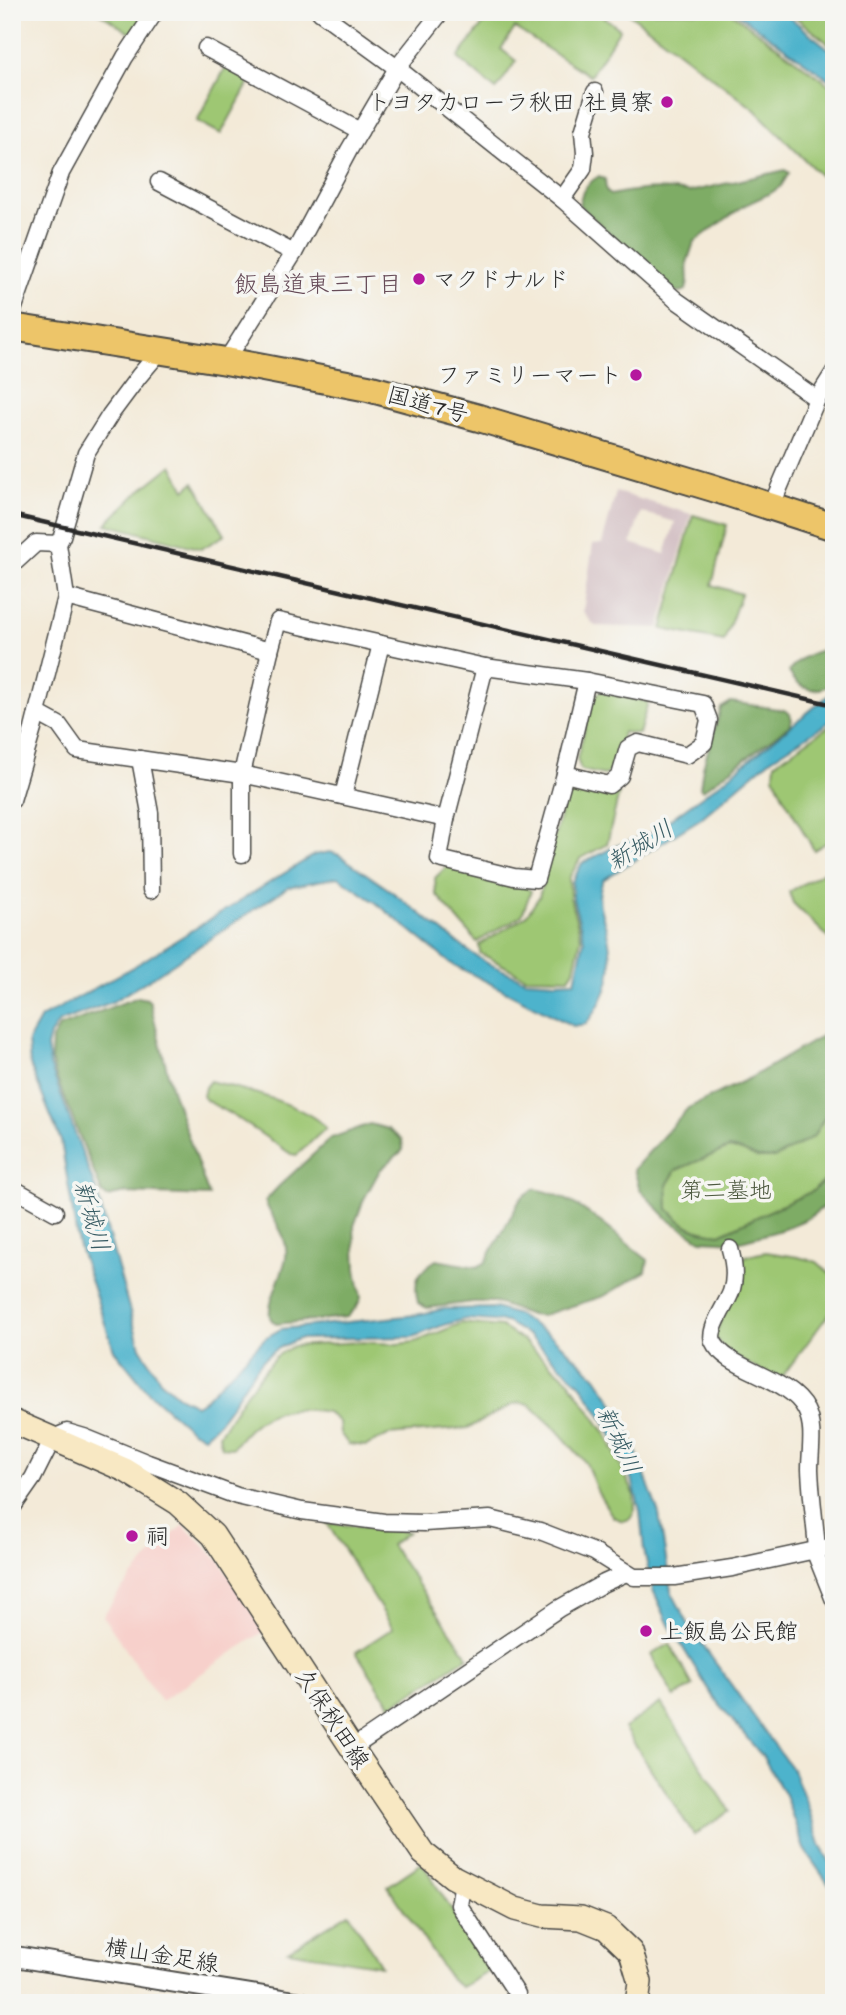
<svg xmlns="http://www.w3.org/2000/svg" width="846" height="2015" font-family="'Architects Daughter','Klee One',sans-serif">
	<rect width="100%" height="100%" fill="#f6f6f2"/>
	<filter id="ink" filterUnits="userSpaceOnUse"><feTurbulence type="fractalNoise" baseFrequency=".0143" numOctaves="2"/><feDisplacementMap in="SourceGraphic" scale="14" xChannelSelector="R" yChannelSelector="G"/><feConvolveMatrix kernelMatrix="1 2 1 2 8 2 1 2 1" color-interpolation-filters="sRGB"/></filter>
	<filter id="wash" filterUnits="userSpaceOnUse"><feTurbulence type="fractalNoise" baseFrequency=".00686" numOctaves="4" result="noise"/><feDisplacementMap in="SourceGraphic" scale="28" xChannelSelector="R" yChannelSelector="G"/><feGaussianBlur stdDeviation="1.57" result="paint"/><feColorMatrix in="noise" values="0 0 0 0 0 0 0 0 0 0 0 0 0 0 0 0 0 1.4 0 .05"/><feComposite in="paint" operator="in"/></filter>
	<g filter="url(#wash)">
		<rect width="100%" height="100%" fill="#f3ead8"/>
		<polygon fill="#f7d0cb" points="183,1525 220,1562 264,1631 161,1701 103,1616 119,1592 156,1550"/>
		<path fill="#d2bec2" fill-rule="evenodd" d="M616,492L691,514L659,628L595,626L583,612L593,544H602ZM641,512L675,522L665,554L631,543Z"/>
		<g fill="#9ec773" stroke="#64794f" stroke-width="2">
			<polygon points="98,12 148,12 133,35"/>
			<polygon points="492,12 597,12 620,29 590,76 515,28 501,49 516,61 496,90 458,58"/>
			<polygon points="627,12 730,12 834,88 834,189 754,109"/>
			<polygon points="789,12 834,12 834,48"/>
			<polygon points="226,67 250,81 221,134 197,121"/>
			<polygon points="172,465 185,490 194,482 225,535 201,549 106,524 136,494"/>
			<polygon points="693,515 727,525 712,585 741,594 724,641 662,629"/>
			<polygon points="601,691 648,702 639,734 623,732 614,770 604,775 581,770 577,759 593,697"/>
			<polygon points="834,723 834,838 814,850 782,794 774,776 775,763"/>
			<polygon points="580,783 619,793 607,844 580,859 569,878 570,897 581,938 574,970 569,978 525,977 480,953 479,945 526,916 539,897 567,788"/>
			<polygon points="448,865 523,886 531,891 522,915 477,942 436,894 435,878"/>
			<polygon points="834,866 834,943 793,903 789,892"/>
			<path d="M210,1081C241,1089 305,1104 326,1128L297,1155L291,1154L242,1121L206,1100L203,1096L205,1087Z"/>
			<path d="M834,1102V1173L813,1191L720,1234C694,1231 686,1228 668,1209L667,1185L676,1170L729,1148L742,1151L758,1158L825,1115Z"/>
			<polygon points="766,1252 798,1257 817,1262 834,1277 834,1307 779,1381 724,1350 715,1337 740,1263 746,1256"/>
			<path d="M462,1323L501,1327L524,1341L569,1381L607,1436L634,1494L635,1510L630,1519L623,1521L613,1517L598,1493L586,1463L556,1429L529,1404L520,1403L512,1405L468,1428L388,1435L366,1446L348,1444L340,1433L339,1422L327,1412C298,1408 273,1406 250,1428C243,1434 238,1442 232,1448L222,1447L219,1435L246,1393L275,1357L293,1346L360,1342L397,1344L415,1342Z"/>
			<polygon points="327,1523 408,1532 391,1545 468,1657 391,1706 356,1652 393,1628"/>
			<polygon points="670,1644 693,1686 674,1697 651,1655"/>
			<polygon points="661,1703 730,1811 694,1835 624,1728"/>
			<polygon points="422,1863 490,1971 461,1987 451,1980 388,1886"/>
			<polygon points="349,1913 381,1966 288,1951"/>
		</g>
		<g fill="#7eac65" stroke="#546c48" stroke-width="2">
			<path d="M785,170L789,173L781,186L771,193L745,205L694,242L687,263L688,282L686,290L681,292L672,291L579,205C582,190 586,184 599,176L605,179L606,190L610,195C637,189 662,187 689,192Z"/>
			<path d="M834,647V683C816,694 799,691 789,672C798,656 817,651 834,647Z"/>
			<polygon points="731,702 784,710 790,714 792,720 789,726 703,790 700,788 703,767 721,708"/>
			<polygon points="138,997 147,999 150,1002 172,1090 209,1196 126,1193 107,1197 102,1193 57,1079 51,1060 52,1039 59,1027"/>
			<path d="M834,1029V1102L813,1137L775,1158H758L742,1151L729,1148L676,1170L667,1185L668,1209C686,1228 694,1231 720,1234L813,1191L834,1173V1199L807,1219L778,1231L737,1242L701,1240L669,1220L640,1190L634,1169L688,1108L750,1078Z"/>
			<path d="M370,1124L388,1129L402,1140L403,1150L380,1170L364,1199L354,1226L356,1269L361,1298L356,1308L347,1317L276,1324C274,1322 270,1320 270,1316C267,1302 284,1273 286,1257C289,1235 272,1221 265,1201L279,1186L331,1138Z"/>
			<path d="M534,1189C575,1194 616,1236 648,1260L646,1271L604,1296L540,1316L530,1315L494,1302H473L427,1308L418,1303C413,1281 417,1272 436,1260L477,1267L485,1263L521,1198Z"/>
		</g>
		<g fill="#4db3cc" stroke="#3c6f7c" stroke-width="2">
			<polygon points="735,12 783,12 834,53 834,83"/>
			<path d="M834,691V719L771,759L700,819L603,880C595,900 601,909 606,928C616,966 611,993 586,1024L573,1026L450,963L375,902L338,877L288,887L153,977L112,1002L59,1022L50,1035L47,1047L50,1065L96,1190L140,1347L160,1380L178,1396L196,1405L204,1400L265,1338L281,1329L416,1315L444,1309L495,1308L518,1315L553,1337L596,1377L625,1421L659,1514L671,1591L691,1629L794,1772L808,1807L821,1847L834,1869V1892L804,1849L785,1795L763,1757L713,1697L669,1625L653,1590L644,1550L640,1511L633,1483L608,1427L581,1385L528,1335L506,1322L466,1319L444,1325L413,1337L298,1339C287,1344 274,1349 265,1358C242,1382 231,1415 204,1436L192,1431L148,1392L114,1350L78,1244L61,1141L30,1065L28,1041L41,1018L133,967L314,855L330,852L339,855L391,891L467,950L489,964L525,980L556,982L575,981L584,940L573,899L572,882L582,863L614,847L651,833L723,781Z"/>
		</g>
	</g>
	<g filter="url(#ink)">
		<g fill="none" stroke-linecap="round" stroke-linejoin="round">
			<g stroke="#494845" stroke-width="19">
				<g id="minor">
					<polyline points="320,12 397,68 562,199 676,300 817,399"/>
					<polyline points="206,48 360,131"/>
					<polyline points="159,182 294,253"/>
					<polyline points="562,199 583,169 585,153 583,132 595,92"/>
					<polyline points="12,313 61,173 125,57 155,12"/>
					<polyline points="226,361 294,253 349,150 397,68 441,12"/>
					<polyline points="771,507 817,399 834,372"/>
					<polyline points="12,565 36,543 58,544"/>
					<polyline points="66,597 270,651 242,774 242,854"/>
					<polyline points="270,651 278,621 485,667 587,681 703,704 709,720 704,743 687,755 638,743 628,748 620,776 609,785 565,774"/>
					<polyline points="485,667 446,819 439,859 514,877 536,879 565,774 587,681"/>
					<polyline points="37,713 59,725 77,750 242,774 446,819"/>
					<polyline points="140,759 150,813 151,890"/>
					<polyline points="343,796 381,644"/>
					<polyline points="12,800 33,729 66,597 58,544 62,536 86,453 110,415 139,376 161,350"/>
					<polyline points="12,1188 55,1212"/>
					<path d="M730,1249C734,1263 736,1278 731,1292C727,1304 708,1329 713,1341C726,1370 789,1376 806,1410C815,1427 810,1451 810,1469C811,1496 815,1523 817,1549"/>
					<polyline points="12,1508 33,1478 53,1438 67,1432 84,1437 148,1463 237,1496 302,1511 384,1522 424,1523 490,1519 540,1531 594,1552 634,1577 674,1577 732,1568 834,1546"/>
					<polyline points="814,1550 834,1600"/>
					<polyline points="352,1748 558,1609 604,1583 626,1573"/>
					<polyline points="463,1882 459,1905 517,1994 515,2003"/>
				</g>
			</g>
			<g stroke="#494845" stroke-width="23">
				<polyline id="tertiary" points="12,1956 304,2003"/>
			</g>
			<g stroke="#494845" stroke-width="26">
				<polyline id="secondary" points="12,1421 125,1470 178,1503 213,1535 348,1742 423,1853 453,1877 515,1909 542,1916 581,1918 606,1928 631,1952 640,1982 637,2003"/>
			</g>
			<g stroke="#494845" stroke-width="30">
				<polyline id="trunk" points="12,327 226,361 368,388 479,418 713,488 834,527"/>
			</g>
			<use href="#minor" stroke="#fff" stroke-width="16"/>
			<use href="#tertiary" stroke="#fff" stroke-width="19"/>
			<use href="#secondary" stroke="#f8e8c3" stroke-width="23"/>
			<use href="#trunk" stroke="#edc569" stroke-width="26"/>
			<polyline stroke="#2b2b2b" stroke-width="4.5" points="12,515 834,705"/>
		</g>
	</g>
	<g fill="#b5179e" stroke="#f6f6f2" stroke-width="2.5">
		<circle cx="667" cy="102" r="7"/>
		<circle cx="419" cy="279" r="7"/>
		<circle cx="636" cy="375" r="7"/>
		<circle cx="132" cy="1536" r="7"/>
		<circle cx="646" cy="1631" r="7"/>
	</g>
	<g text-anchor="middle" stroke-width="7" stroke-linejoin="round" paint-order="stroke">
		<g font-size="23" fill="#2b2b2b" stroke="#f6f6f2" text-anchor="start">
			<text x="653" y="110" text-anchor="end">トヨタカローラ秋田 社員寮</text>
			<text x="433" y="287">マクドナルド</text>
			<text x="622" y="383" text-anchor="end">ファミリーマート</text>
			<text x="146" y="1544">祠</text>
			<text x="660" y="1639">上飯島公民館</text>
		</g>
		<g font-size="23" fill="#2b2b2b" stroke="#f6f6f2">
			<text transform="translate(428 404) rotate(15)" y="8">国道7号</text>
			<text transform="translate(333 1718) rotate(57)" y="8">久保秋田線</text>
			<text transform="translate(162 1955) rotate(9)" y="8">横山金足線</text>
		</g>
		<g font-size="23" fill="#4e5a41" stroke="#f6f6f2">
			<text x="726" y="1198">第二墓地</text>
		</g>
		<g font-size="24" fill="#674c59" stroke="#f6f6f2">
			<text x="318" y="292">飯島道東三丁目</text>
		</g>
		<g font-size="24" font-style="italic" fill="#375b63" stroke="#f6f6f2">
			<text transform="translate(640 845) rotate(-32)" y="8">新城川</text>
			<text transform="translate(92 1216) rotate(74)" y="8">新城川</text>
			<text transform="translate(619 1440) rotate(65)" y="8">新城川</text>
		</g>
	</g>
	<rect width="846" height="2015" fill="none" stroke="#f6f6f2" stroke-width="42"/>
</svg>
